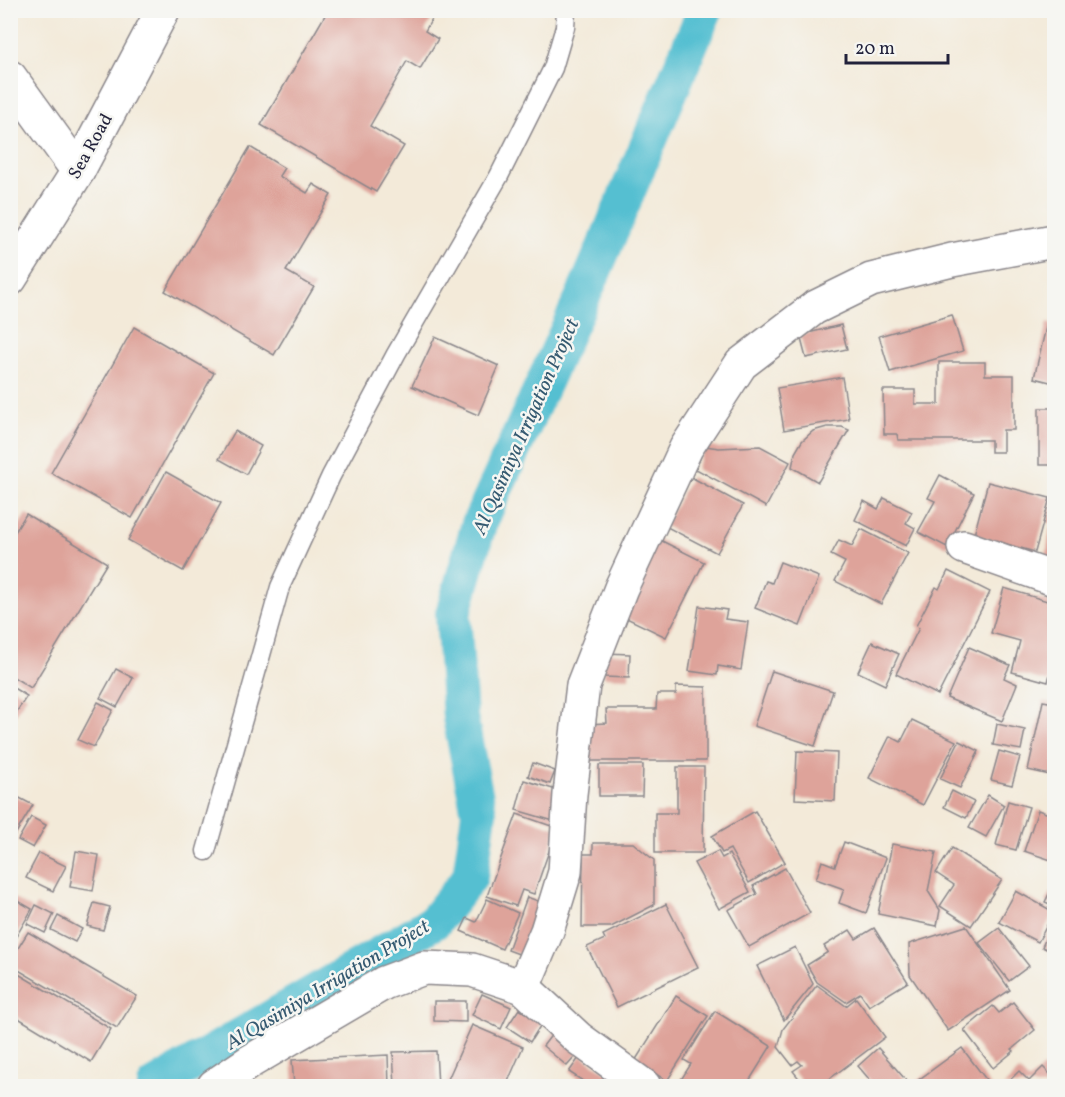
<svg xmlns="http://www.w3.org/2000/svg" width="1065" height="1097" font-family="Vollkorn,serif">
	<rect width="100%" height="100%" fill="#f6f6f2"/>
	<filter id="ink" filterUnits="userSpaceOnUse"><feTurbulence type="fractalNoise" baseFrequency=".0167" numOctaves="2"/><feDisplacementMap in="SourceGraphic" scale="12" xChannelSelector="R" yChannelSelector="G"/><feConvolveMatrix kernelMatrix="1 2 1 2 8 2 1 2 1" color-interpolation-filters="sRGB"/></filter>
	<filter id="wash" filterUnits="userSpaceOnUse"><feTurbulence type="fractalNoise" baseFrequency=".008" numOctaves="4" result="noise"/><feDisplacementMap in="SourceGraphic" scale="24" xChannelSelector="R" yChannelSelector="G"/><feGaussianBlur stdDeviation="1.35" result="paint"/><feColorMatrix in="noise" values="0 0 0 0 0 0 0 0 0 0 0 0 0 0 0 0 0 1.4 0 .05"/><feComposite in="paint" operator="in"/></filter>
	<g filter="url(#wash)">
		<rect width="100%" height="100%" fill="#f3ead9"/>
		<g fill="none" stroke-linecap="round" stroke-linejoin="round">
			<polyline stroke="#55bfd1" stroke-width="36" points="155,1086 434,922 470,877 479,813 460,717 453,614 479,524 585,292 705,10"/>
		</g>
		<g id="blocks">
			<g fill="#dea39a">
				<polygon points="328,10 437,10 425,31 438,39 420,69 407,61 370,126 404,146 376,192 261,125"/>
				<polygon points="250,147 284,168 279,176 307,193 313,184 331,195 286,271 314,287 274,355 165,291"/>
				<polygon points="952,315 963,351 890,372 879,336"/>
				<polygon points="1047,323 1054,325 1054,383 1034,378"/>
				<polygon points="841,325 847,349 806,358 800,335"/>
				<polygon points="134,327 214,373 132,518 51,473"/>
				<polygon points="435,337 499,366 478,415 412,386"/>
				<polygon points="939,362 985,362 985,375 1014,375 1014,430 1003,430 1003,452 991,452 991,440 898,440 897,434 884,434 883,390 915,390 915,404 939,404"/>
				<polygon points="842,377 849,419 784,430 777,388"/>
				<rect x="1039" y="408" width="15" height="57"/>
				<polygon points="827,427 842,427 849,430 818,482 792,467 795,453 802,441 813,431"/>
				<polygon points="235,431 261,446 246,474 219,459"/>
				<polygon points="705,446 719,448 760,446 790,462 766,507 696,469"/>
				<polygon points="166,472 221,503 183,571 128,540"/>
				<polygon points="940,475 974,493 947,547 918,532 935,501 928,498"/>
				<polygon points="691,477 743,505 717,553 665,526"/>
				<polygon points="988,482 1050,498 1035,552 974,535"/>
				<polygon points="1054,496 1054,524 1047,522"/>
				<polygon points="884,498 912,512 906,523 915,528 906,546 855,520 864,501 878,509"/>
				<polygon points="26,514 107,563 31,688 10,675 10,540"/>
				<polygon points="1050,528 1054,528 1054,572 1044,570"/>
				<polygon points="861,529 908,553 881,604 835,581 845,562 831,555 839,540 852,546"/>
				<polygon points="656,538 704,562 666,637 618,614"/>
				<polygon points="780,562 819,577 800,626 755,608 766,581 772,583"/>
				<polygon points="948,571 990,592 938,695 896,674 919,628 916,626 936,587 939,589"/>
				<polygon points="1004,588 1054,603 1054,659 1048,682 1012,672 1020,641 991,633"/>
				<polygon points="699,606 727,610 725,619 748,622 741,670 718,666 717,675 689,671"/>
				<polygon points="872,642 899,654 885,685 858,672"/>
				<polygon points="969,647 1010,665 1004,678 1017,684 1002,721 947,698"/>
				<polygon points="605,653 630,654 629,678 604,677"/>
				<polygon points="116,669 133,678 117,707 100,698"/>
				<polygon points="772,671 833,691 815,746 754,726"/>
				<polygon points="10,686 27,696 10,722"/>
				<polygon points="676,686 706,687 706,761 587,761 587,724 607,723 606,709 656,709 657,694 676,694"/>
				<polygon points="1043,701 1054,703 1054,776 1028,770"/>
				<polygon points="98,702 113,710 94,747 78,740"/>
				<polygon points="912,720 956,741 923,805 869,778 890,736 901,742"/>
				<polygon points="997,724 1025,730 1021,750 993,745"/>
				<polygon points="959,741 979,751 960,788 940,779"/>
				<polygon points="797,751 837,753 835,801 795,799"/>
				<polygon points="999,751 1020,757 1012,785 991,780"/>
				<polygon points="533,763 555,771 550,784 528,776"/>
				<polygon points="599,765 643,765 642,796 599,796"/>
				<polygon points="677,767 704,767 703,853 655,853 655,813 677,813"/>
				<polygon points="524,780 566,793 557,822 516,810"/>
				<polygon points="952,791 974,802 966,818 944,807"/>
				<polygon points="10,793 33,805 10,843"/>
				<polygon points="988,795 1004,805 986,837 969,828"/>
				<polygon points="1008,801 1029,807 1016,850 996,845"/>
				<polygon points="1038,810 1054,816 1054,861 1024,851"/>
				<polygon points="755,811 785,862 749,883 730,849 722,853 712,836"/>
				<polygon points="517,814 557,828 534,894 522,890 516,906 487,896"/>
				<polygon points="31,817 46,825 33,848 18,840"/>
				<polygon points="844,842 886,858 866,913 839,903 844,889 816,879 822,861 835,866"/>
				<polygon points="593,843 633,843 654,860 654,905 611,927 582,927 583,854 593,854"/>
				<polygon points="892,844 936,852 928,891 940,910 937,926 878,914"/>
				<polygon points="952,848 1002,880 971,926 940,906 954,885 936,873"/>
				<polygon points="76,851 99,855 93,891 70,887"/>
				<polygon points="718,851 722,858 729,854 750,892 719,909 694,863"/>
				<polygon points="39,853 66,866 53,891 26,878"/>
				<polygon points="785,868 810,913 749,947 728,910 757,894 753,886"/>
				<polygon points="1016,891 1054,912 1038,942 999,922"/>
				<polygon points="1054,891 1054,906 1045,902 1049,894"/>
				<polygon points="527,897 546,904 527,957 508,950"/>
				<polygon points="13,898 32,909 13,942 10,940 10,902"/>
				<polygon points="487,899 518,913 502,949 461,931 467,918 476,922"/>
				<polygon points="94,903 110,907 103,930 87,926"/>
				<polygon points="666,904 698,967 617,1007 587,947 605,939 603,935"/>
				<polygon points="36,905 54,914 45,933 27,924"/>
				<polygon points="58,916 82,929 75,942 51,930"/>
				<polygon points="1054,919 1054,953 1042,947"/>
				<polygon points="966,926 1010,990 948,1031 910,975 909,944"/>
				<polygon points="874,928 908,982 869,1006 860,993 846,1002 817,982 807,965 828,952 824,946 850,930 856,939"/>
				<polygon points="999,928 1029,966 1009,981 979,943"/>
				<polygon points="28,932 137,996 117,1028 10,965 10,961"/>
				<polygon points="795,947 813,984 784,1020 757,966"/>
				<polygon points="10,969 111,1029 91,1062 10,1013"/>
				<polygon points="817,985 846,1006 856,998 885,1037 820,1086 805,1086 793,1071 802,1065 798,1061 792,1065 778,1047 783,1029"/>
				<polygon points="482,994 511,1007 501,1029 472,1015"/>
				<polygon points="676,996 708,1016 667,1081 635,1061"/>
				<polygon points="434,1001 466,1001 466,1022 434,1021"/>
				<polygon points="1013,1002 1035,1030 1012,1049 1014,1051 993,1068 964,1030 993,1006 999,1013"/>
				<polygon points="519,1009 542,1023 530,1042 507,1027"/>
				<polygon points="715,1011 771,1046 746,1086 677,1086 691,1064 684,1060"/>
				<polygon points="472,1025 523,1047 506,1086 445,1086"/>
				<polygon points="556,1029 581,1050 567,1066 543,1046"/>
				<polygon points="878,1048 911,1086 875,1086 858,1066"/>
				<polygon points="962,1048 991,1086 921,1086 917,1081"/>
				<polygon points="436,1051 438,1086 395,1086 393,1052"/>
				<polygon points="388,1055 389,1086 294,1086 292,1060"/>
				<polygon points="581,1055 618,1080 613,1086 580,1086 583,1081 569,1072"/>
				<polygon points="1043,1067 1054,1078 1054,1086 1004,1086 1019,1071 1029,1081"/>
			</g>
		</g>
	</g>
	<g filter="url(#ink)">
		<use href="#blocks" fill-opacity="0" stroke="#8a868a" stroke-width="1.5"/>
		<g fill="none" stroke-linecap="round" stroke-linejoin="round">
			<g stroke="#8a868a" stroke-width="21">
				<polyline id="lane" points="206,851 280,587 331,476 396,354 499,176 553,68 565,27 566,10"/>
			</g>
			<g stroke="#8a868a" stroke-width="36">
				<g id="street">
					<polyline points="10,77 78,171"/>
					<polyline points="964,547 1054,579"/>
					<polyline points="523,987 547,931 565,872 570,794 583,685 621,588 686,448 741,364 814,308 871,280 952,260 1054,241"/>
					<polyline points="214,1086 251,1061 384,983 424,968 472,970 523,987 578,1038 644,1086"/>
				</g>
			</g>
			<g stroke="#8a868a" stroke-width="36">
				<polyline id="highway" points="10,279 78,171 163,10"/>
			</g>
			<use href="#lane" stroke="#fff" stroke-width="18"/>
			<use href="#street" stroke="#fff" stroke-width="33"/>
			<use href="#highway" stroke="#fff" stroke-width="33"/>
		</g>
	</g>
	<g text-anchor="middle" stroke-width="5" stroke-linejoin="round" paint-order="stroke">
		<g font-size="18" fill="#22223b" stroke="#f6f6f2">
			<text transform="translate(90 146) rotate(-61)" y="6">Sea Road</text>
		</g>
		<g font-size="20" font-style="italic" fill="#345970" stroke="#f6f6f2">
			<text transform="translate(525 426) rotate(-66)" y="7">Al Qasimiya Irrigation Project</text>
			<text transform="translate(327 984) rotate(-31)" y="7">Al Qasimiya Irrigation Project</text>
		</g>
	</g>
	<rect width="1065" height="1097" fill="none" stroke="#f6f6f2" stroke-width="36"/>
	<path d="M846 54v9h102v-9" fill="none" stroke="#22223b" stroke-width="3"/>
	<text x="855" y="54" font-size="18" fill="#22223b" stroke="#f6f6f2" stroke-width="4.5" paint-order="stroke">20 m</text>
</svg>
